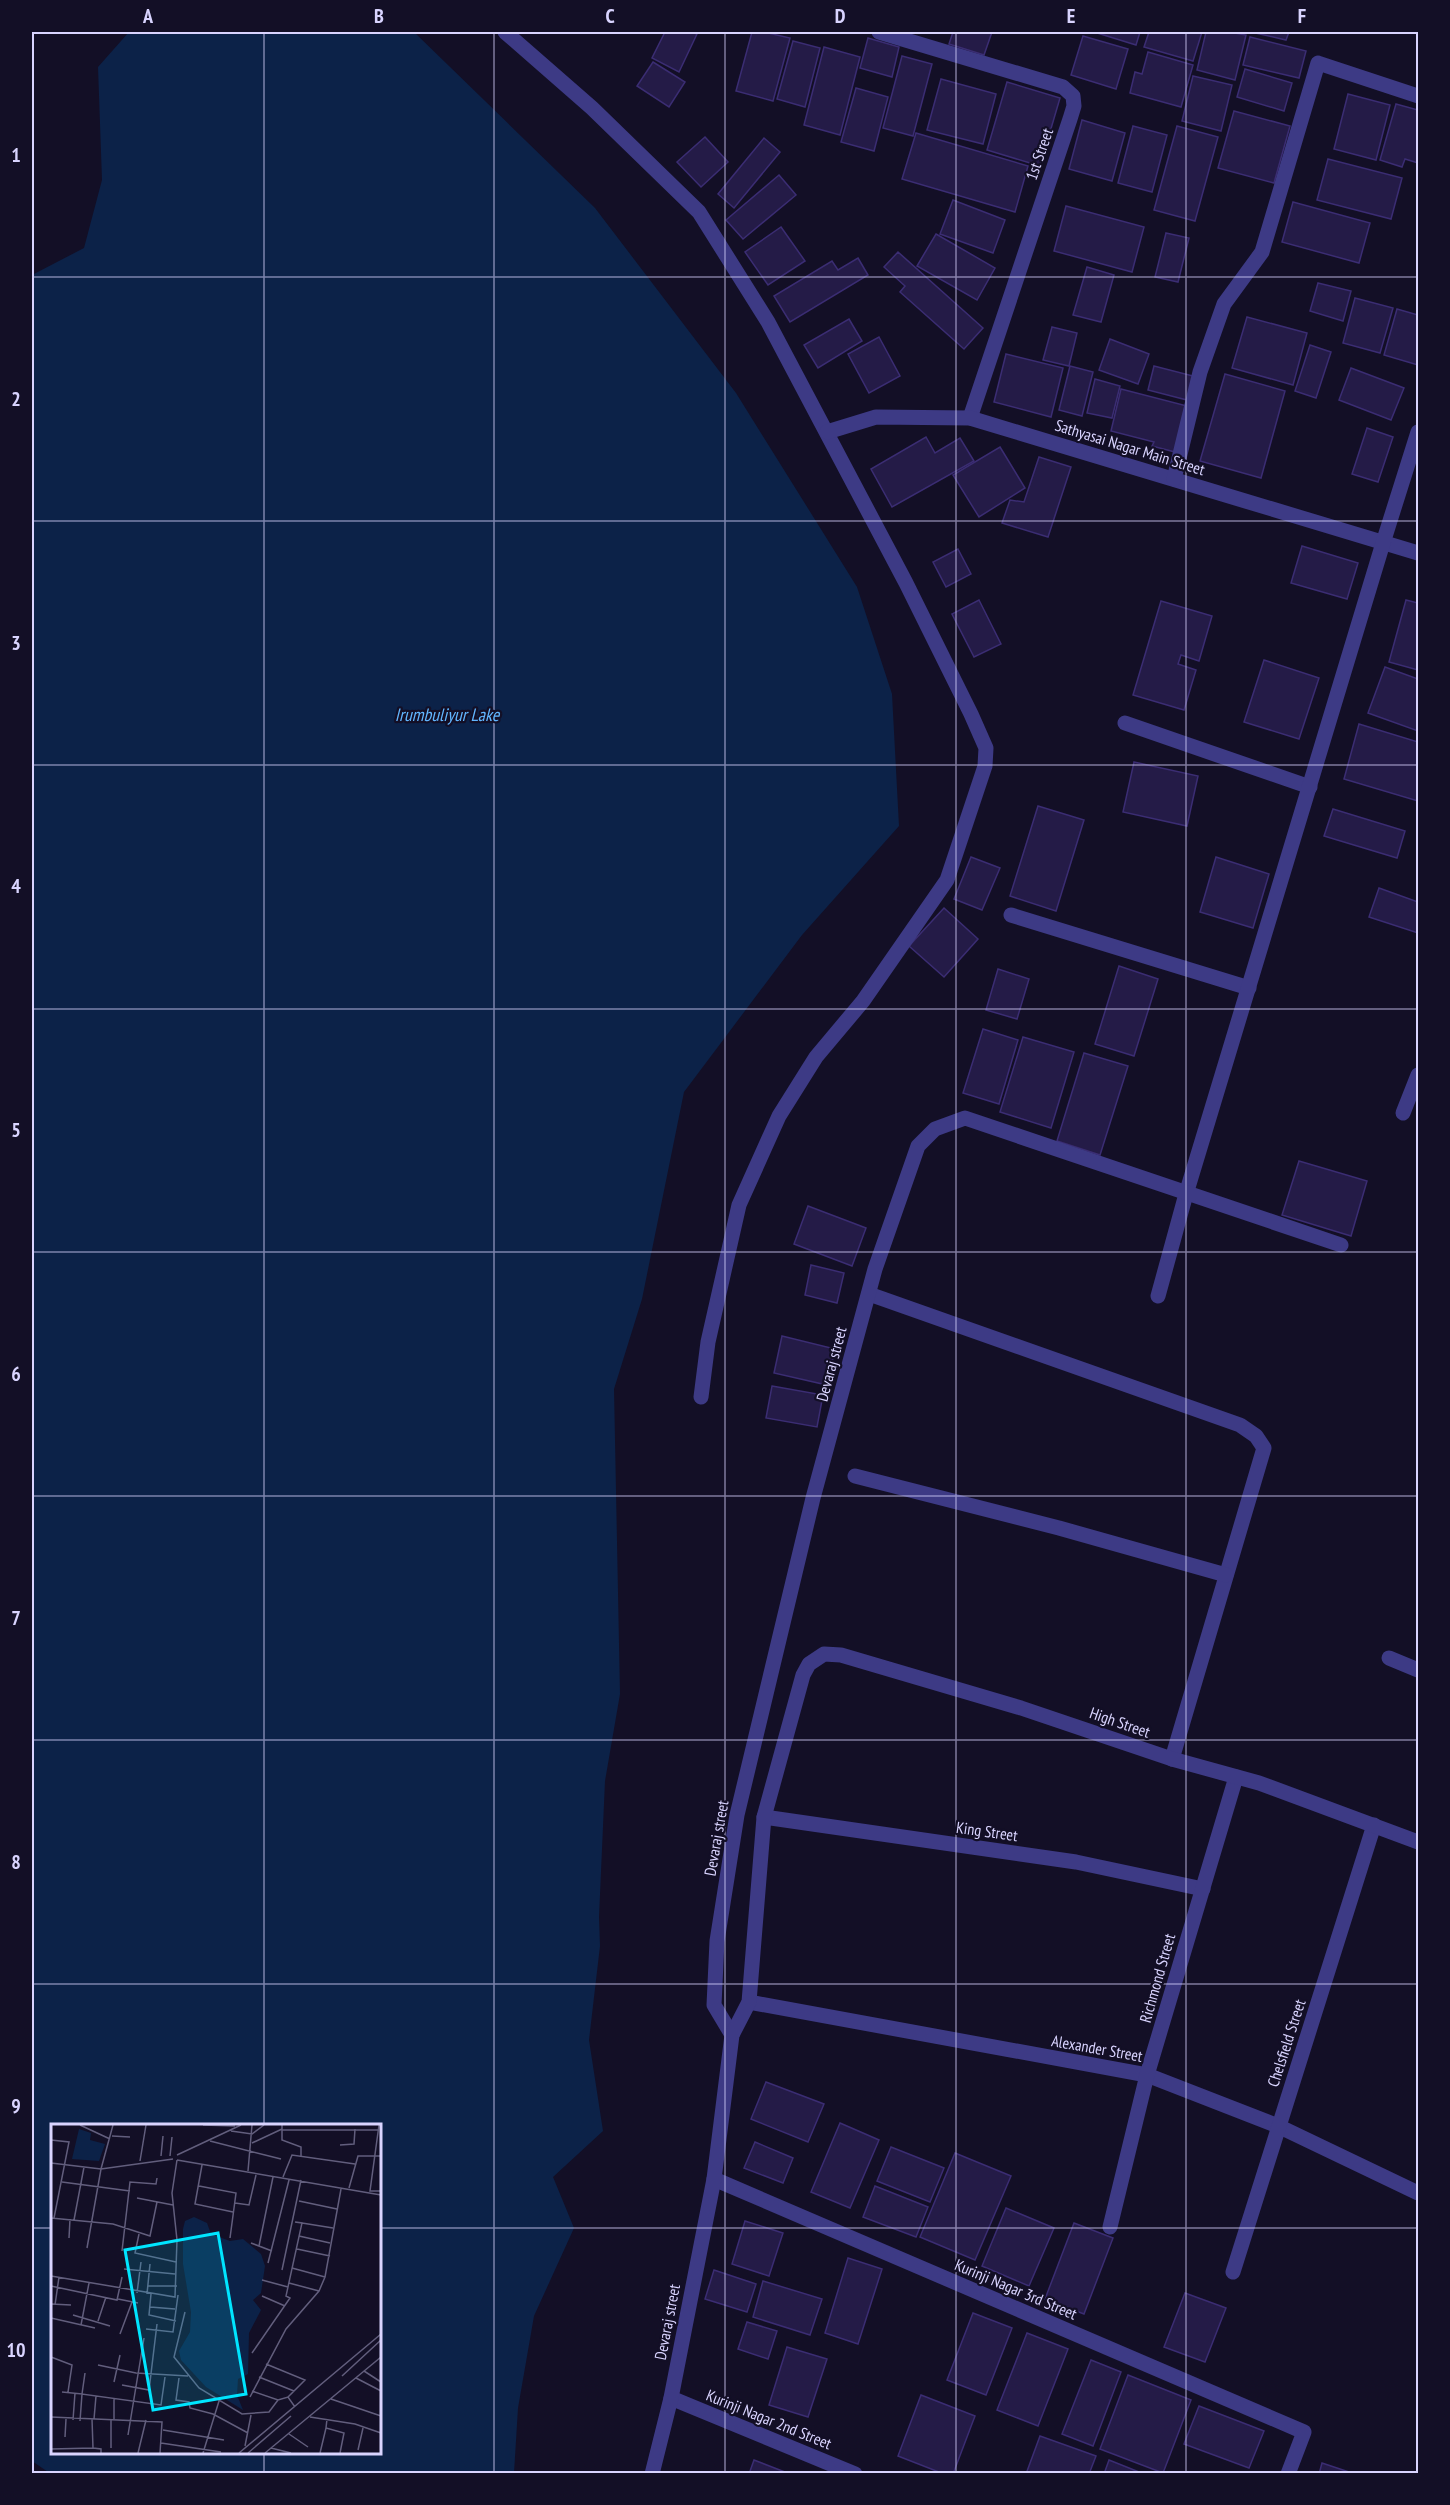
<svg xmlns="http://www.w3.org/2000/svg" width="1450" height="2505" font-family="'PT Sans Narrow',sans-serif">
	<rect width="100%" height="100%" fill="#130f26"/>
	<path fill="#0c2248" fill-rule="evenodd" d="M129,32H414L595,208L736,393L857,587L892,694L899,826L802,935L684,1092L642,1299L614,1389L620,1694L605,1781L599,1917L600,1946L589,2040L603,2131L553,2177L574,2228L534,2316L518,2408L514,2473L51,2474L32,2461V275L84,248L102,180L98,67ZM52,2126H380V2452H52Z"/>
	<g fill="#241b47" stroke="#3b2d73" stroke-width="1.5">
		<polygon points="665,32 692,32 697,34 679,72 652,58"/>
		<polygon points="752,32 764,32 790,38 773,101 736,91"/>
		<polygon points="953,32 992,32 984,55 949,44"/>
		<polygon points="1094,32 1140,32 1136,45"/>
		<polygon points="1149,32 1202,32 1193,61 1144,47"/>
		<polygon points="1206,32 1229,32 1246,35 1235,80 1197,70"/>
		<polygon points="1251,32 1289,32 1286,40"/>
		<polygon points="1083,36 1128,49 1116,89 1071,75"/>
		<polygon points="1250,37 1306,51 1299,78 1243,65"/>
		<polygon points="868,38 899,47 892,77 860,68"/>
		<polygon points="793,41 820,48 805,107 777,99"/>
		<polygon points="824,47 860,57 840,135 804,125"/>
		<polygon points="1148,52 1193,65 1181,107 1130,93 1135,72 1142,74"/>
		<polygon points="902,56 932,64 913,136 883,128"/>
		<polygon points="653,62 685,82 669,107 637,86"/>
		<polygon points="1245,69 1292,83 1284,111 1237,97"/>
		<polygon points="1193,76 1232,85 1221,131 1182,121"/>
		<polygon points="941,79 996,94 983,144 927,130"/>
		<polygon points="1007,82 1060,98 1040,166 987,150"/>
		<polygon points="856,88 888,97 874,151 841,142"/>
		<polygon points="1348,94 1390,105 1376,160 1334,149"/>
		<polygon points="1396,104 1418,110 1418,163 1405,159 1402,167 1380,160"/>
		<polygon points="1234,111 1290,126 1274,183 1218,168"/>
		<polygon points="1082,120 1125,133 1112,181 1069,169"/>
		<polygon points="1133,126 1167,135 1152,192 1118,183"/>
		<polygon points="1177,126 1218,137 1195,221 1154,210"/>
		<polygon points="916,133 1028,166 1015,212 902,179"/>
		<polygon points="705,137 728,162 701,187 677,162"/>
		<polygon points="764,138 780,152 734,208 718,194"/>
		<polygon points="1328,159 1402,178 1391,219 1317,200"/>
		<polygon points="779,175 796,195 743,239 726,220"/>
		<polygon points="953,200 1005,220 993,253 940,234"/>
		<polygon points="1293,202 1370,223 1359,263 1282,242"/>
		<polygon points="1066,206 1144,227 1132,272 1054,251"/>
		<polygon points="781,227 805,261 768,285 745,252"/>
		<polygon points="1166,233 1189,238 1178,282 1155,277"/>
		<polygon points="936,234 995,268 977,300 917,266"/>
		<polygon points="898,252 983,328 964,349 900,292 905,286 884,267"/>
		<polygon points="858,258 868,275 790,322 774,296 832,261 838,270"/>
		<polygon points="1087,267 1114,275 1101,322 1073,315"/>
		<polygon points="1318,283 1351,291 1343,321 1310,311"/>
		<polygon points="1355,298 1393,308 1380,353 1343,343"/>
		<polygon points="1397,309 1418,315 1418,365 1384,355"/>
		<polygon points="1247,317 1307,333 1293,385 1232,368"/>
		<polygon points="849,319 862,341 818,368 804,345"/>
		<polygon points="1052,327 1077,333 1069,366 1043,360"/>
		<polygon points="879,337 900,376 869,393 848,354"/>
		<polygon points="1110,339 1149,354 1138,384 1099,370"/>
		<polygon points="1310,345 1331,352 1316,398 1295,391"/>
		<polygon points="1006,354 1063,368 1051,417 994,402"/>
		<polygon points="1070,366 1093,372 1082,416 1059,410"/>
		<polygon points="1154,366 1193,376 1187,400 1148,390"/>
		<polygon points="1351,368 1404,388 1391,420 1339,400"/>
		<polygon points="1225,374 1285,391 1261,478 1200,461"/>
		<polygon points="1095,379 1120,386 1112,418 1087,413"/>
		<polygon points="1121,389 1187,406 1175,452 1152,446 1154,442 1111,431"/>
		<polygon points="1367,428 1393,437 1378,482 1352,474"/>
		<polygon points="926,437 935,453 960,438 974,461 892,507 871,469"/>
		<polygon points="1000,447 1025,488 979,517 953,475"/>
		<polygon points="1039,457 1071,467 1048,537 1002,523 1010,500 1024,502"/>
		<polygon points="1302,546 1358,563 1347,599 1291,583"/>
		<polygon points="958,549 971,574 946,587 933,562"/>
		<polygon points="979,600 1001,644 974,657 952,614"/>
		<polygon points="1406,600 1418,603 1418,670 1389,662"/>
		<polygon points="1161,601 1212,616 1199,661 1181,655 1178,664 1196,670 1184,710 1133,695"/>
		<polygon points="1264,660 1319,678 1299,739 1244,722"/>
		<polygon points="1385,667 1418,679 1418,731 1368,713"/>
		<polygon points="1359,724 1418,742 1418,801 1344,779"/>
		<polygon points="1134,762 1198,776 1187,826 1123,812"/>
		<polygon points="1038,806 1084,820 1056,911 1010,896"/>
		<polygon points="1333,809 1405,831 1397,858 1324,836"/>
		<polygon points="971,857 1000,868 982,910 954,899"/>
		<polygon points="1216,857 1269,874 1253,928 1200,912"/>
		<polygon points="1379,888 1418,902 1418,933 1369,917"/>
		<polygon points="944,908 978,939 944,977 909,946"/>
		<polygon points="1119,966 1158,979 1134,1056 1095,1044"/>
		<polygon points="998,969 1029,979 1017,1019 986,1010"/>
		<polygon points="983,1029 1018,1040 999,1104 963,1093"/>
		<polygon points="1023,1037 1074,1052 1051,1128 1000,1112"/>
		<polygon points="1084,1053 1128,1066 1100,1155 1057,1141"/>
		<polygon points="1299,1161 1367,1181 1351,1236 1282,1215"/>
		<polygon points="808,1206 866,1228 852,1266 794,1244"/>
		<polygon points="811,1265 844,1273 837,1303 805,1295"/>
		<polygon points="782,1336 835,1349 827,1385 774,1373"/>
		<polygon points="772,1386 823,1395 817,1427 766,1418"/>
		<polygon points="766,2082 824,2104 808,2142 751,2119"/>
		<polygon points="840,2123 879,2140 850,2208 811,2192"/>
		<polygon points="755,2142 793,2158 783,2183 744,2168"/>
		<polygon points="891,2147 944,2168 930,2202 877,2181"/>
		<polygon points="955,2153 1011,2176 975,2260 920,2237"/>
		<polygon points="875,2186 928,2207 916,2237 863,2217"/>
		<polygon points="1006,2208 1054,2228 1029,2286 982,2266"/>
		<polygon points="745,2221 783,2233 769,2276 732,2264"/>
		<polygon points="1074,2223 1113,2238 1084,2314 1045,2299"/>
		<polygon points="848,2258 882,2269 858,2344 825,2333"/>
		<polygon points="714,2270 756,2284 747,2312 705,2299"/>
		<polygon points="763,2281 822,2299 810,2335 753,2317"/>
		<polygon points="1185,2293 1226,2308 1205,2362 1164,2347"/>
		<polygon points="973,2313 1012,2328 986,2395 947,2380"/>
		<polygon points="747,2322 777,2331 768,2359 738,2349"/>
		<polygon points="1027,2333 1068,2349 1038,2426 997,2410"/>
		<polygon points="787,2347 827,2359 808,2417 769,2405"/>
		<polygon points="1091,2360 1121,2372 1093,2446 1062,2434"/>
		<polygon points="1128,2375 1191,2400 1163,2473 1100,2449"/>
		<polygon points="921,2395 975,2416 953,2474 944,2474 898,2456"/>
		<polygon points="1199,2406 1264,2431 1249,2468 1184,2444"/>
		<polygon points="1040,2436 1096,2456 1089,2474 1026,2474"/>
		<polygon points="754,2460 790,2474 749,2474"/>
		<polygon points="1109,2460 1144,2474 1104,2474"/>
		<polygon points="1322,2463 1355,2474 1319,2474"/>
	</g>
	<g fill="none" stroke-linecap="round" stroke-linejoin="round">
		<g stroke="#3d3a85" stroke-width="15">
			<polyline points="505,32 592,108 699,212 768,322 906,583 971,714 986,748 985,766 947,880 863,1001 816,1057 779,1116 739,1205 708,1342 701,1397"/>
			<polyline points="879,32 1063,87 1073,96 1074,106 1070,119 970,418"/>
			<polyline points="827,432 876,417 970,418 1418,553"/>
			<polyline points="1174,479 1200,372 1224,304 1262,252 1318,63 1418,96"/>
			<polyline points="1125,723 1310,787"/>
			<polyline points="1011,915 1249,988"/>
			<polyline points="1403,1113 1418,1075"/>
			<polyline points="869,1294 1240,1425 1256,1436 1264,1448 1172,1759"/>
			<polyline points="1158,1296 1186,1194 1383,543 1418,432"/>
			<polyline points="855,1476 1059,1528 1226,1575"/>
			<polyline points="1389,1658 1418,1670"/>
			<polyline points="764,1817 1076,1862 1203,1889"/>
			<polyline points="749,2002 1147,2075 1278,2126 1418,2193"/>
			<polyline points="732,2035 714,2005 717,1941 737,1815 813,1498 875,1269 918,1146 935,1129 965,1118 1341,1245"/>
			<polyline points="714,2179 1304,2432 1288,2474"/>
			<polyline points="1110,2227 1147,2075 1236,1777"/>
			<polyline points="1233,2272 1374,1825"/>
			<polyline points="671,2398 855,2474"/>
			<polyline points="652,2474 671,2398 714,2179 732,2035 749,2002 764,1817 803,1675 809,1664 824,1654 841,1655 1021,1708 1172,1759 1259,1783 1418,1842"/>
		</g>
	</g>
	<path fill="none" stroke="#d9d4ff" stroke-width="1.5" stroke-opacity="0.55" d="M264,32V2126M494,32V2474M725,32V2474M956,32V2474M1186,32V2474M32,277H1418M32,521H1418M32,765H1418M32,1009H1418M32,1252H1418M32,1496H1418M32,1740H1418M32,1984H1418M32,2228H52M380,2228H1418M264,2452V2474"/>
	<g text-anchor="middle" stroke-width="4.5" stroke-linejoin="round" paint-order="stroke">
		<g font-size="16" fill="#d9d4ff" stroke="#130f26">
			<text transform="translate(1039 154) rotate(-71)" y="6">1st Street</text>
			<text transform="translate(1130 447) rotate(17)" y="6">Sathyasai Nagar Main Street</text>
			<text transform="translate(831 1364) rotate(-75)" y="6">Devaraj street</text>
			<text transform="translate(1120 1722) rotate(19)" y="6">High Street</text>
			<text transform="translate(987 1831) rotate(8)" y="6">King Street</text>
			<text transform="translate(716 1838) rotate(-80)" y="6">Devaraj street</text>
			<text transform="translate(1157 1978) rotate(-74)" y="6">Richmond Street</text>
			<text transform="translate(1286 2043) rotate(-72)" y="6">Chelsfield Street</text>
			<text transform="translate(1097 2048) rotate(10)" y="6">Alexander Street</text>
			<text transform="translate(1016 2289) rotate(23)" y="6">Kurinji Nagar 3rd Street</text>
			<text transform="translate(667 2322) rotate(-79)" y="6">Devaraj street</text>
			<text transform="translate(769 2419) rotate(22)" y="6">Kurinji Nagar 2nd Street</text>
		</g>
		<g font-size="18" font-style="italic" fill="#62b6ff" stroke="#130f26">
			<text x="447" y="721">Irumbuliyur Lake</text>
		</g>
	</g>
	<g transform="translate(51 2124)">
		<rect width="330" height="330" fill="#130f26"/>
		<path d="M28,5L40,9L39,16L54,20L48,37L21,35ZM143,93L156,99L160,110L179,117L192,115L210,130L214,142L210,169L202,176L210,186L198,209L197,250L187,255L186,271L192,286L155,263L130,236L128,227L139,208L140,188L132,140V105L134,97Z" fill="#0c2248"/>
		<path fill="none" stroke="#625e7d" stroke-width="1.5" d="M29,1L59,15M152,1L184,2M231,1V16L250,23V32M328,1L319,67H330M231,6H328M180,7L201,10L213,1M61,12L79,13M0,16L18,18L3,94M159,17L230,35M201,19L231,5M289,21L303,20L304,5M126,31L190,1M110,32L112,12M119,32L121,13M126,36L330,71M89,37L95,1M0,39L50,45L122,35M151,41L144,80L182,88M197,47L201,1M232,53L241,31L304,40M11,58L79,67M148,62L185,69L179,114M298,64L307,32H330M86,74L122,81M248,77L286,85M184,79L198,81L205,51M0,94L62,100L99,112L106,78M23,96L33,43M251,99L282,104M88,110L84,129L125,138M248,112L279,119M18,114L19,95M200,119L221,127M208,122L222,53M36,124L50,45L62,1M246,125L279,132M71,127L79,58L105,60L106,54M217,139L238,56M241,144L274,153M73,145L124,150M231,146L250,56M0,152L124,173L126,116L121,69L126,36M211,156L237,163M238,159L268,167M0,162L66,176L71,153M97,162H126M86,169L90,138M96,170L99,140M100,170L98,191L125,197M211,172L234,182M67,175L87,179M0,180L20,181M4,181L8,153M99,183L124,185M134,188L123,233L148,264L191,290L218,288L227,276M22,191L59,202M0,194L44,204M47,197L55,173M30,201L38,159M95,205L122,208L127,171M69,210L81,178M201,229L239,174L235,172L251,99L244,98M0,233L21,241L17,268M215,240L254,256L237,273M47,241L85,249L137,252M313,247L330,258M291,252L330,216M208,253L243,267M128,254L125,276L138,278L139,284L162,290L197,309M305,254L330,267M63,258L69,231M71,261L98,266L106,200M201,267L227,276L237,273L244,283M11,268L31,270L34,249M199,273L235,205L268,167L274,153L290,65M63,274V295M280,275L330,292M0,293L111,298L109,329M259,293L304,300L330,309M41,295L42,324M43,295L45,272M276,295L275,304L293,309L289,329M22,296L24,269M29,297L31,270L110,281L114,253M112,306L173,316M238,310L257,323M77,311L93,214M14,313L15,295M110,319L170,328M194,322L200,291M60,324V295M220,324L240,329M0,325L42,324L50,325V329M307,326L312,304M87,329L95,296M152,329L168,277M188,329L330,210M197,329L240,292M214,329L330,233M269,329L275,304"/>
		<path fill="#00e5ff" fill-opacity="0.15" stroke="#00e5ff" stroke-width="3" d="M167,109L195,270L102,286L74,126Z"/>
		<rect width="330" height="330" fill="none" stroke="#d9d4ff" stroke-width="3"/>
	</g>
	<rect width="1450" height="2505" fill="none" stroke="#130f26" stroke-width="66"/>
	<rect x="33" y="33" width="1384" height="2439" fill="none" stroke="#d9d4ff" stroke-width="2"/>
	<g font-size="20" text-anchor="middle" font-weight="bold" fill="#d9d4ff">
		<text x="148" y="23">A</text>
		<text x="379" y="23">B</text>
		<text x="610" y="23">C</text>
		<text x="840" y="23">D</text>
		<text x="1071" y="23">E</text>
		<text x="1302" y="23">F</text>
		<text x="16" y="162">1</text>
		<text x="16" y="406">2</text>
		<text x="16" y="650">3</text>
		<text x="16" y="893">4</text>
		<text x="16" y="1137">5</text>
		<text x="16" y="1381">6</text>
		<text x="16" y="1625">7</text>
		<text x="16" y="1869">8</text>
		<text x="16" y="2113">9</text>
		<text x="16" y="2357">10</text>
	</g>
</svg>
